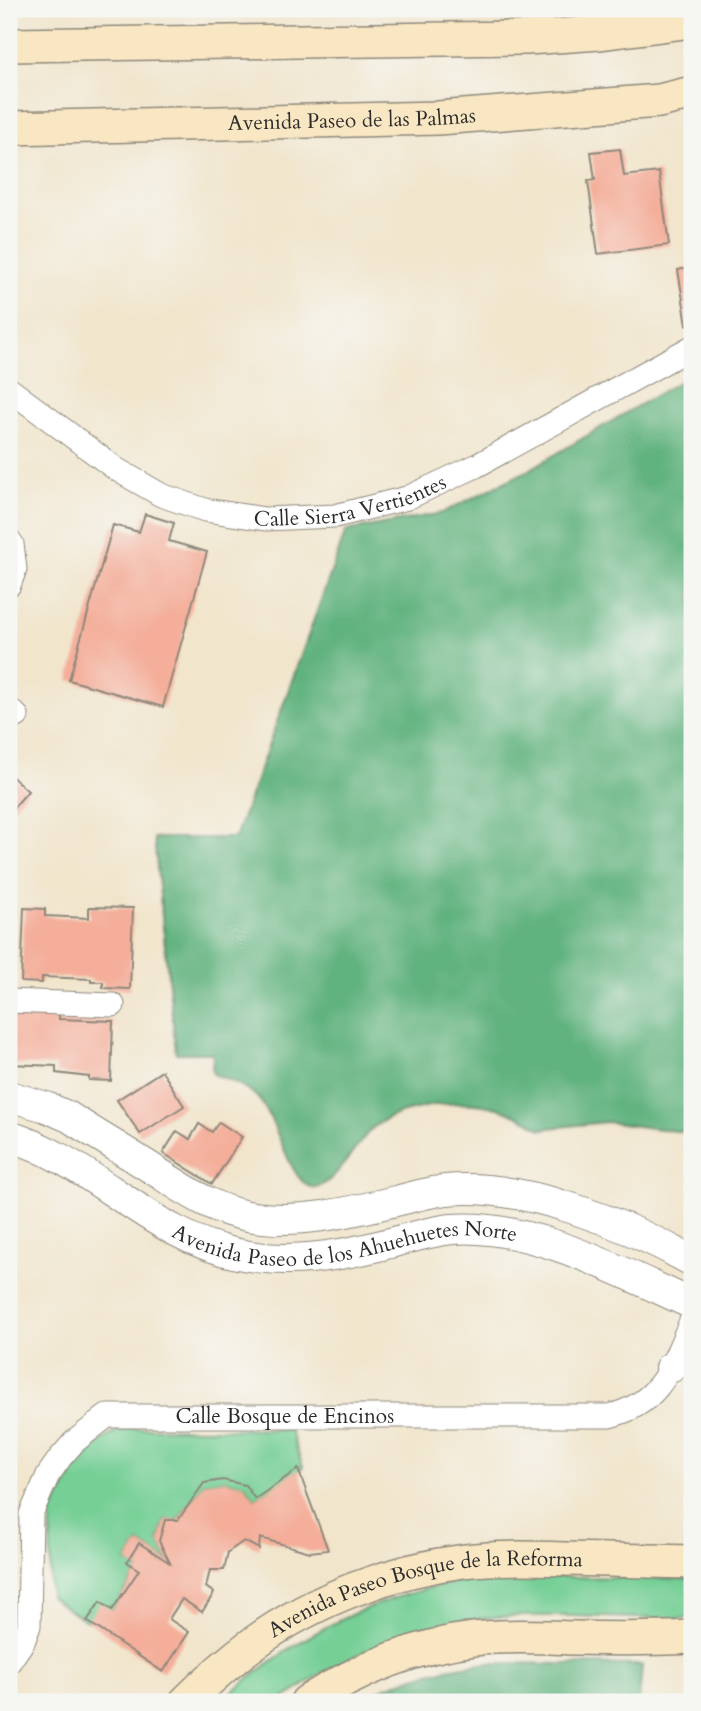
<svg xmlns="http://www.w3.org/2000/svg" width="701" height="1711" font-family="Cardo,serif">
	<rect width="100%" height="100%" fill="#f6f6f2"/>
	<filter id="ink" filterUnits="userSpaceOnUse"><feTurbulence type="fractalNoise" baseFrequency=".0143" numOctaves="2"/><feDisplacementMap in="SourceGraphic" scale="14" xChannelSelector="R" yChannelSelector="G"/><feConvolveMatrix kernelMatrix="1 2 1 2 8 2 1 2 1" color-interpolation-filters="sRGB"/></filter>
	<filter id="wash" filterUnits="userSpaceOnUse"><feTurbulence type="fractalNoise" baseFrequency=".00686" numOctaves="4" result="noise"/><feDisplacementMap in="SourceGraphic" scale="28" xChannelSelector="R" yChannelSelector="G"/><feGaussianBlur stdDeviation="1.57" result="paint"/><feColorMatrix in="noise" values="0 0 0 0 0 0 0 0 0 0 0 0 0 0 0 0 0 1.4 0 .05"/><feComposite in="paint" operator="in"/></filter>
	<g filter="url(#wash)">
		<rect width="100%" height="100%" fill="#f1e5cc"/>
		<g fill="#76cf95" stroke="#507d60" stroke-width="2">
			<polygon points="131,1428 290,1430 303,1467 255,1499 245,1485 223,1480 204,1483 178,1520 165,1520 159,1541 170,1563 139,1543 127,1562 139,1570 112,1610 87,1621 50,1597 51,1514 73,1474 96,1445 117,1431"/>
			<path d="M506,1576L692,1579V1618C606,1621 517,1606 432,1627C394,1637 358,1653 324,1672C313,1678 284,1701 275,1702C258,1705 238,1702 221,1702C304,1627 394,1585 506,1576Z"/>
		</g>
		<g fill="#60b27e" stroke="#466e54" stroke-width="2">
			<path d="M692,374V1133L606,1122L541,1129C504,1103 467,1099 424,1107C406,1111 389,1115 374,1127C358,1139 331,1193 311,1187C289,1181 277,1118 257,1097C246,1086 229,1080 215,1075L212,1072L213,1056L211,1053H176L154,838H235L346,531L442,513L527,471Z"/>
			<path d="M490,1663L642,1665L639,1702H355C396,1679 443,1667 490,1663Z"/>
		</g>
		<g id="blocks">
			<g fill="#f4ae9a">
				<polygon points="620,149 624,176 659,172 669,245 598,254 588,181 595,180 591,152"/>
				<polygon points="692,267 692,322 687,325 678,270"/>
				<polygon points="145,514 174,523 169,541 207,552 163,707 69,680 113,525 139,532"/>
				<polygon points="9,774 28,791 9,813"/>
				<polygon points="89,907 133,908 130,989 103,988 103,982 91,982 91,979 42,977 42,983 21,982 24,908 45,909 45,916 89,918"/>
				<polygon points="9,1008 59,1010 59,1019 113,1021 111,1081 89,1080 89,1077 56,1073 56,1066 9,1064"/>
				<polygon points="162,1071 184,1106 140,1134 117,1100"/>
				<polygon points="219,1122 242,1137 212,1184 163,1153 177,1131 190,1139 199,1124 212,1132"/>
				<polygon points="298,1469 328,1550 310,1552 260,1538 259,1549 244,1541 228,1552 224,1570 210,1570 206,1587 214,1593 202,1612 182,1599 169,1619 189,1632 163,1672 87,1621 100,1602 112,1610 139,1570 127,1562 139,1543 170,1563 159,1541 165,1520 178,1520 204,1483 223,1480 245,1485 255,1499"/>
			</g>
		</g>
	</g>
	<g filter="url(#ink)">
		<use href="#blocks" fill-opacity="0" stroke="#8e887c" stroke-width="2"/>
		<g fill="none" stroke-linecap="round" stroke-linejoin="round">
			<g stroke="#8e887c" stroke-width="25">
				<g id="minor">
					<path id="s1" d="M9,389L116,469L161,495L205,510L265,519L335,516L407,498L476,466L692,347"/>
					<polyline points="9,540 12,544 15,569 9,585"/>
					<polyline points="9,709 17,716"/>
					<polyline points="9,1001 113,1005"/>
					<path id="s2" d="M9,1662L23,1642L29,1626L31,1514L48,1475L60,1458L74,1442L107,1416H609C662,1404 672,1364 692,1319"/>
				</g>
			</g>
			<g stroke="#8e887c" stroke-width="32">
				<g id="tertiary">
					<path d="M9,1096L46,1107L69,1117C97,1135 126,1152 154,1170C184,1189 213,1210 248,1216C299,1225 350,1212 400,1200C415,1196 430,1192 446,1190C522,1182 627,1224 692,1261"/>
					<path id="s3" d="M9,1136C92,1161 152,1237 238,1254C289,1265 340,1256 390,1243C410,1238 431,1231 452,1229C531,1223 621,1272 692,1304"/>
					<polyline points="670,1368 692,1354"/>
				</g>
			</g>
			<g stroke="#8e887c" stroke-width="36">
				<g id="secondary">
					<polyline points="9,45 527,38 600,33 692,21"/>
					<path id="s4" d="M9,128L438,118L659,101L692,93"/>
					<path id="s5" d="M186,1702C207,1681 229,1661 254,1643C313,1600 392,1570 464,1561C498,1557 531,1558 565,1559C607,1560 650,1561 692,1562"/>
					<path d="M307,1702C358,1670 414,1646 474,1639C508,1635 542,1637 575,1638C614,1639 653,1639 692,1637"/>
				</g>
			</g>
			<use href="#minor" stroke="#fff" stroke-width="23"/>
			<use href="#tertiary" stroke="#fff" stroke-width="30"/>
			<use href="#secondary" stroke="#f9e7c3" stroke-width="33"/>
		</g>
	</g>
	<g text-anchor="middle" stroke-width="6" stroke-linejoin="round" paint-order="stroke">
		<g font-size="21" fill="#2b2b2b" stroke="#f6f6f2">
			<text dy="7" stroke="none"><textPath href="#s4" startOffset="343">Avenida Paseo de las Palmas</textPath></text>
			<text dy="7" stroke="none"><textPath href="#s1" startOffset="380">Calle Sierra Vertientes</textPath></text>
			<text dy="7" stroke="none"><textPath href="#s3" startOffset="366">Avenida Paseo de los Ahuehuetes Norte</textPath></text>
			<text dy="7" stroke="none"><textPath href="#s2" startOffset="458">Calle Bosque de Encinos</textPath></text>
			<text dy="7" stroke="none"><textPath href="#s5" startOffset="273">Avenida Paseo Bosque de la Reforma</textPath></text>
		</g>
	</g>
	<rect width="701" height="1711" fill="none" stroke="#f6f6f2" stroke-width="35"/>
</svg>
